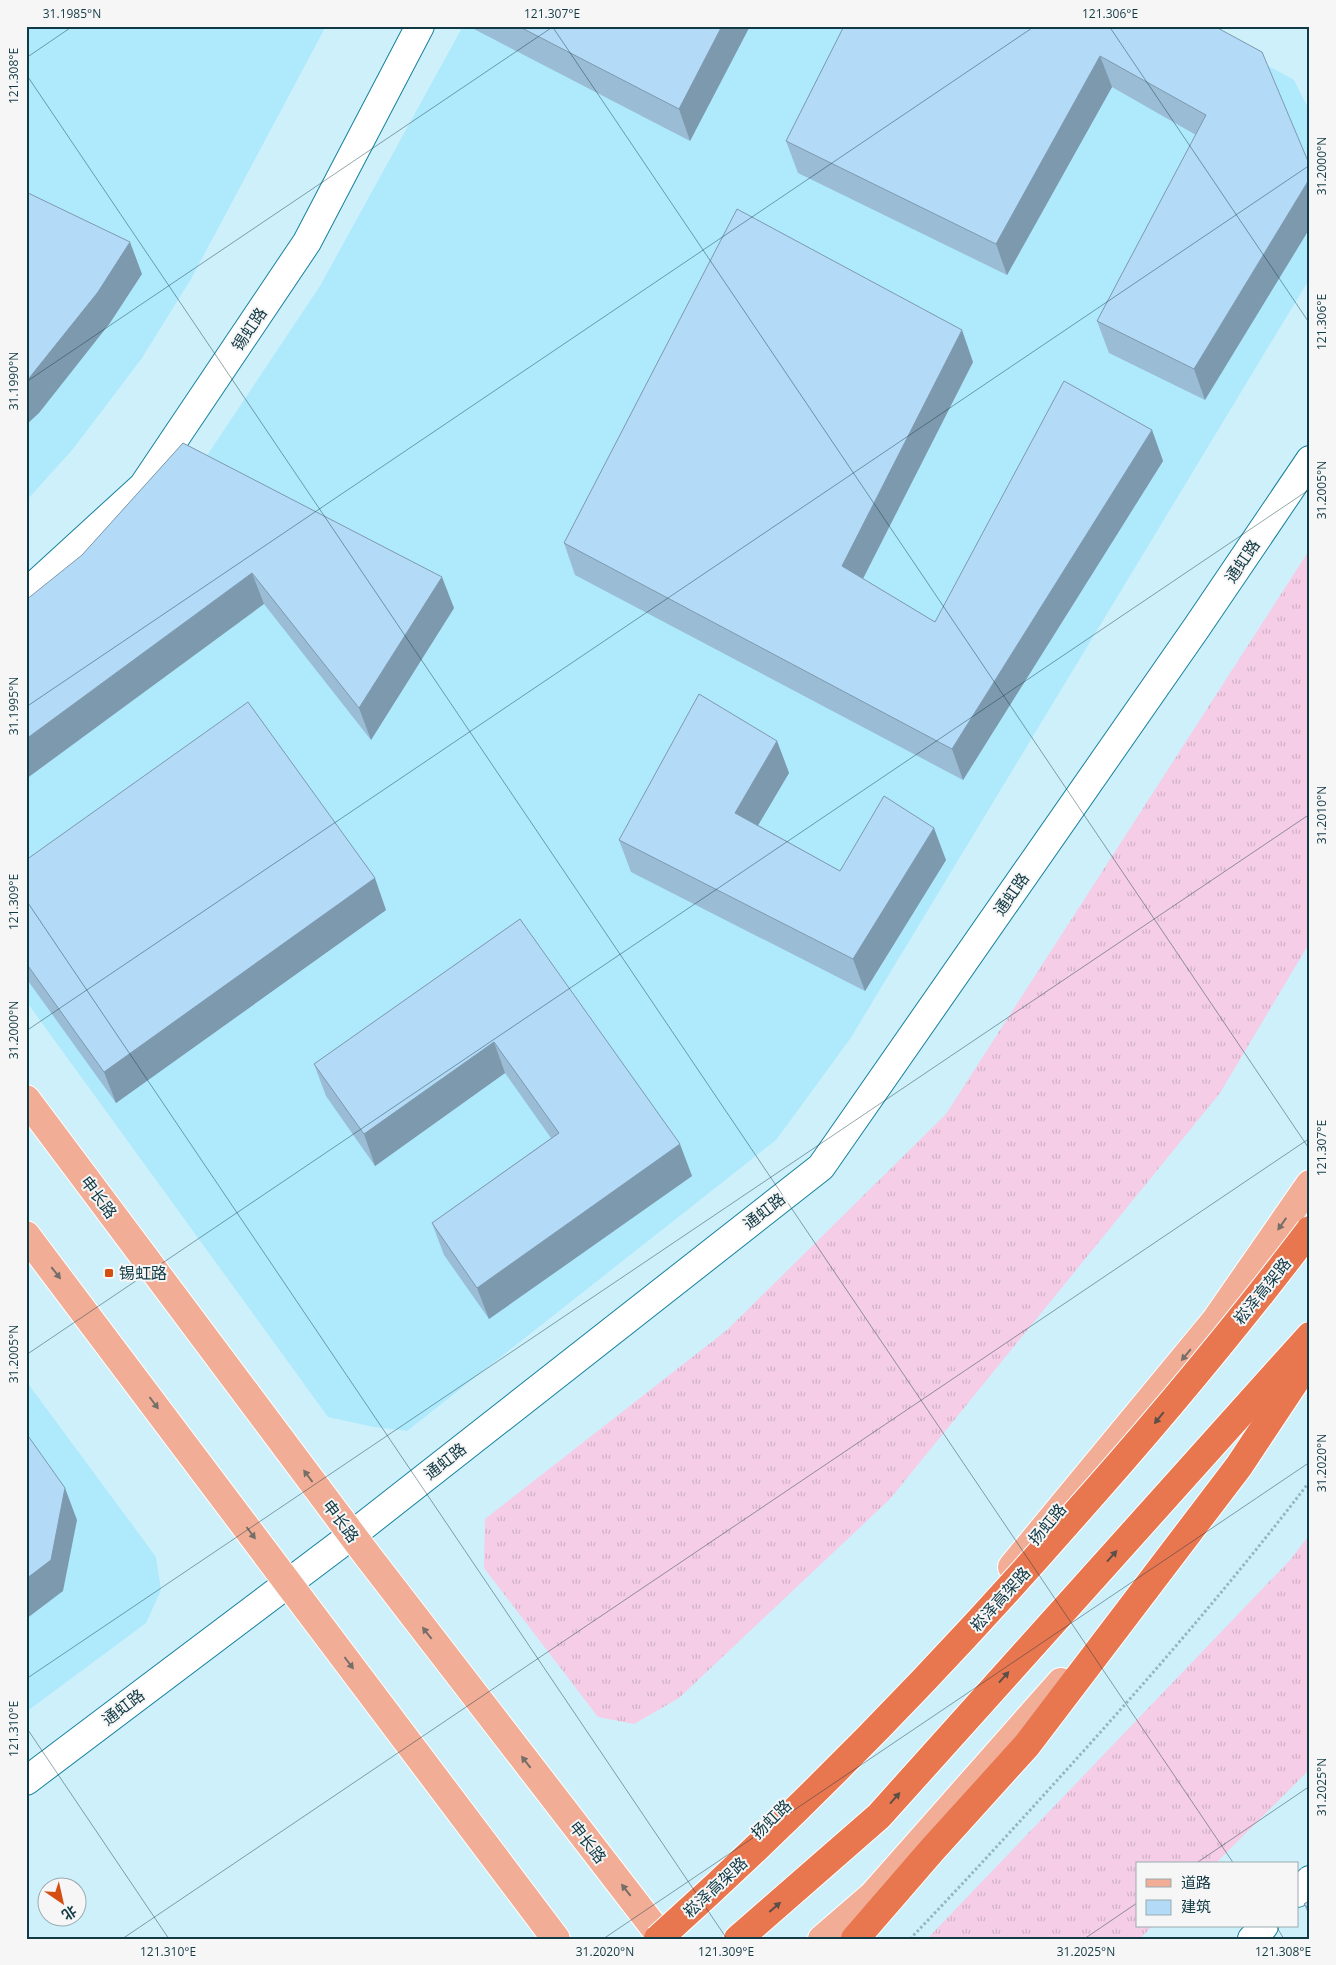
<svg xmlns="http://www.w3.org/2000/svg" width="1336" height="1965" font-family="'Open Sans','Noto Sans SC',sans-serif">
	<defs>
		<pattern id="grass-tufts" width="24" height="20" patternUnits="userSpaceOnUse" patternTransform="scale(1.25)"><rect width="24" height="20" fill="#f5cde6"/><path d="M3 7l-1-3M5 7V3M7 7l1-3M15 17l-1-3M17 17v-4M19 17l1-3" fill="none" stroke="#d1b1c7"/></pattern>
	</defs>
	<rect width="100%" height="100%" fill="#cef0fb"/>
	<g fill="#afe9fc">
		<polygon points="26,26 326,26 191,279 142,358 73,449 26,501"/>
		<polygon points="463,26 1196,26 1294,80 1310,112 1310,278 850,1039 776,1140 407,1431 374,1427 328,1417 26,1001 26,641 194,475 320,286"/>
		<polygon points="26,1381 156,1557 161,1590 146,1623 26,1712"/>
	</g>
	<g fill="url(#grass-tufts)">
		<polygon points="1310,549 1310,942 1220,1093 890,1499 679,1698 634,1724 598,1717 484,1568 485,1519 727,1330 946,1114"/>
		<polygon points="1310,1534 1310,1769 1215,1864 1137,1864 1137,1926 1152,1926 1140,1939 927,1939 1290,1560"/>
	</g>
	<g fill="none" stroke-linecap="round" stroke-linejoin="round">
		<g stroke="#16829c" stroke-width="30">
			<g id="minor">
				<polyline points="26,593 143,486 307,242 420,26"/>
				<polyline points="26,1781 352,1535 821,1167 1197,627 1310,460"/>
				<polyline points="1297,1893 1310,1880"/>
				<polyline points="1252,1939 1264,1926"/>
			</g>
		</g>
		<g stroke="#fff" stroke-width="30">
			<g id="major">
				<polyline points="26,1099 367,1555 663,1939"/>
				<polyline points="26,1235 556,1939"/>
				<polyline points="1012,1567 1215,1321 1310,1184"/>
				<polyline points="822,1939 873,1895 1061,1682"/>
			</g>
		</g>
		<g stroke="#fff" stroke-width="30">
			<g id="highway">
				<polyline points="738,1939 879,1816 1310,1336"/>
				<polyline points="855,1939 932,1850 1027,1745 1239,1466 1310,1359"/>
			</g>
		</g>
		<path stroke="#93b7c2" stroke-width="3" stroke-dasharray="2.5 2.5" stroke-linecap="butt" d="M910,1939C958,1889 1005,1838 1051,1787C1141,1688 1229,1587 1310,1481"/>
		<use href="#minor" stroke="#fff" stroke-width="28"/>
		<use href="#major" stroke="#f1ad95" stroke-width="28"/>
		<use href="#highway" stroke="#e8764e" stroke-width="28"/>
		<g stroke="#fff" stroke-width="30" stroke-linecap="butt">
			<path id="highway-bridge" d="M658,1939C804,1808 940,1668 1069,1521C1153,1427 1234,1330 1310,1230"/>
		</g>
		<use href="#highway-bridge" stroke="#e8764e" stroke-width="28"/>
	</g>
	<g fill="#9abcd5">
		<polygon points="473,26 750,26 690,141 474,29"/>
		<polygon points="844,26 1214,26 1205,400 1109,353 1097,321 1196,135 1112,87 1007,275 798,173 786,141"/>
		<polygon points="973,362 863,579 935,622 1152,430 1163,461 963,780 575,575 564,543"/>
		<polygon points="183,443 454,608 371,740 264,604 82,555"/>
		<polygon points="777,741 789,773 758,825 840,871 946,860 865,991 631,872 619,840"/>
		<polygon points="26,860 386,910 116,1103 26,978"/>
		<polygon points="520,919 692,1176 489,1319 444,1255 432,1223 551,1138 505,1073 375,1166 326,1096 314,1064"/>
		<polygon points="1310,1900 1310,1919 1304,1904"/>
	</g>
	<g fill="#7d99ae">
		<polygon points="722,26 750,26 690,141 679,109"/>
		<polygon points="1100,56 1112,87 1007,275 996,244"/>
		<polygon points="1310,178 1310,228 1205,400 1194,369"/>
		<polygon points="130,242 142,274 110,323 39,413 26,425 26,382"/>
		<polygon points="962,330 973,362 853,598 842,566"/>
		<polygon points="1152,430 1163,461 963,780 952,749"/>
		<polygon points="252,573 264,604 26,779 26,739"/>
		<polygon points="442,577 454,608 371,740 359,708"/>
		<polygon points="777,741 789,773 747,844 735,813"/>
		<polygon points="934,828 946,860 865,991 853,959"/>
		<polygon points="375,878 386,910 116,1103 104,1072"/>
		<polygon points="494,1042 505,1073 375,1166 364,1134"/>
		<polygon points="680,1144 692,1176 489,1319 477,1288"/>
		<polygon points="65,1488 77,1520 63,1591 26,1619 26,1579"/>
	</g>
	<g fill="#b3dbf8" stroke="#7d99ae">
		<polygon points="518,26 722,26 679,109"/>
		<polygon points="844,26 1214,26 1262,52 1310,166 1310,178 1194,369 1097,321 1206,115 1100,56 996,244 786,141"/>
		<polygon points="26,192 130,242 98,292 26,382"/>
		<polygon points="737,209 962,330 842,566 935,622 1064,381 1152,430 952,749 564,543"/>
		<polygon points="183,443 442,577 359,708 252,573 26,739 26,600 82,555"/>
		<polygon points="699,694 777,741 735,813 840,871 884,796 934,828 853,959 619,840"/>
		<polygon points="248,702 375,878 104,1072 26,963 26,860"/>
		<polygon points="520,919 680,1144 477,1288 432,1223 559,1133 494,1042 364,1134 314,1064"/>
		<polygon points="26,1433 65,1488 51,1560 26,1579"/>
		<polygon points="1310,1900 1310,1911 1304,1904"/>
	</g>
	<defs><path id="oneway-solid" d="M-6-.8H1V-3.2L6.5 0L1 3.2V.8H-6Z" transform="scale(1.25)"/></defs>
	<g fill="#766e69">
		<use href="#oneway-solid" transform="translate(1282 1224) rotate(125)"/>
		<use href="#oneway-solid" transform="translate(56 1273) rotate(52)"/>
		<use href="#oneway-solid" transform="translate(1186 1355) rotate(130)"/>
		<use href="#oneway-solid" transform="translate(154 1403) rotate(53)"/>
		<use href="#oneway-solid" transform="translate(308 1476) rotate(-127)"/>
		<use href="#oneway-solid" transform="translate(251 1533) rotate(53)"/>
		<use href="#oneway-solid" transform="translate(427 1633) rotate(-128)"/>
		<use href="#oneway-solid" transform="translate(349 1663) rotate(53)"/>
		<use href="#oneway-solid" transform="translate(526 1762) rotate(-128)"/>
		<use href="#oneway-solid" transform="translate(626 1890) rotate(-128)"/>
	</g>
	<g fill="#5c4f48">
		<use href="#oneway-solid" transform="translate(1159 1418) rotate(129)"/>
		<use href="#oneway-solid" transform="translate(1112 1556) rotate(-48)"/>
		<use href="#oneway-solid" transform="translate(1004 1677) rotate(-48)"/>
		<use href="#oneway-solid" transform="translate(895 1798) rotate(-48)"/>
		<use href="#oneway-solid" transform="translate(775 1907) rotate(-41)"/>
	</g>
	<path fill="none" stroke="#113a45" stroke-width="1" stroke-opacity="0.45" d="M552,26L1310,1150M1109,26L1310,324M26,58L73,26M26,74L1234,1864M26,382L554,26M26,707L1035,26M26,900L727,1939M26,1031L1310,165M26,1355L1310,489M26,1679L1310,814M26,1727L169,1939M1195,1864L1310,1786M1276,1926L1284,1939M122,1939L1310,1138M603,1939L1310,1462M1084,1939L1137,1903"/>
	<rect fill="#d44e12" stroke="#f6f6f6" stroke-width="2" x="104" y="1268" width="10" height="10" rx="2.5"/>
	<g text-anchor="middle" stroke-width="4" stroke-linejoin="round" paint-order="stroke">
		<g font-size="16" fill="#113a45" stroke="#f6f6f6">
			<text transform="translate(249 329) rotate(-56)" y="6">锡虹路</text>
			<text transform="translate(1242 561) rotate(-56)" y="6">通虹路</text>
			<text transform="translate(1011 894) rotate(-55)" y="6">通虹路</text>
			<text transform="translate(99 1197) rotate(53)" y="6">申长路</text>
			<text transform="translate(764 1211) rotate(-38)" y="6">通虹路</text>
			<text transform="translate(1262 1291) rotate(-51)" y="6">崧泽高架路</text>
			<text transform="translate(445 1461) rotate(-38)" y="6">通虹路</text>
			<text transform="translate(341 1521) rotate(53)" y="6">申长路</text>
			<text transform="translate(1047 1524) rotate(-50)" y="6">扬虹路</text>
			<text transform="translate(1000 1599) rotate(-48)" y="6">崧泽高架路</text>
			<text transform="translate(123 1707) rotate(-37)" y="6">通虹路</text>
			<text transform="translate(771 1819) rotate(-44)" y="6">扬虹路</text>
			<text transform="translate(588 1842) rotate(52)" y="6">申长路</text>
			<text transform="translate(715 1887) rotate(-43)" y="6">崧泽高架路</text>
		</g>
		<g font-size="16" fill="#113a45" stroke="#f6f6f6" text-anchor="start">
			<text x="119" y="1279">锡虹路</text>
		</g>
	</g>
	<rect width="1336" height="1965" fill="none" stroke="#f6f6f6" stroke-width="55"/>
	<rect x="1136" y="1862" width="162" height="65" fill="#f6f6f6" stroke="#9aabaf"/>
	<rect x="1146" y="1879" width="25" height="8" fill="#f1ad95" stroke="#9aabaf"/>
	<text x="1181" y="1888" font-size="15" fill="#113a45">道路</text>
	<rect x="1146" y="1900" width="25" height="15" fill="#b3dbf8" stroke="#9aabaf"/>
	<text x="1181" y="1912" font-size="15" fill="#113a45">建筑</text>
	<g transform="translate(62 1902) rotate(146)"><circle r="24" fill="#f6f6f6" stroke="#9aabaf"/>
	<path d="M0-4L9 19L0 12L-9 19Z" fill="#d44e12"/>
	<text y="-8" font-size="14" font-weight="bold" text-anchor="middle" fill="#113a45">北</text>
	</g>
	<rect x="28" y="28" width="1280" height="1910" fill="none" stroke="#113a45" stroke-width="2"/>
	<g font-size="12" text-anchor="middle" fill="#113a45">
		<text x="72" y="18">31.1985°N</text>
		<text x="552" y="18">121.307°E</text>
		<text x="1110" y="18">121.306°E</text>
		<text transform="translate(14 76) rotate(-90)" y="4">121.308°E</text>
		<text transform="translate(1322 166) rotate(-90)" y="4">31.2000°N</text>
		<text transform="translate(1322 322) rotate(-90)" y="4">121.306°E</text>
		<text transform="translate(14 381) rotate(-90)" y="4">31.1990°N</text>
		<text transform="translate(1322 490) rotate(-90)" y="4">31.2005°N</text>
		<text transform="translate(14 706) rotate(-90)" y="4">31.1995°N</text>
		<text transform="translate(1322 815) rotate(-90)" y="4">31.2010°N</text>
		<text transform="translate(14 902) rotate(-90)" y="4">121.309°E</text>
		<text transform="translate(14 1030) rotate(-90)" y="4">31.2000°N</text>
		<text transform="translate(1322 1148) rotate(-90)" y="4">121.307°E</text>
		<text transform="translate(14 1354) rotate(-90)" y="4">31.2005°N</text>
		<text transform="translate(1322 1463) rotate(-90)" y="4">31.2020°N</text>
		<text transform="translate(14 1729) rotate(-90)" y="4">121.310°E</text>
		<text transform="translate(1322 1787) rotate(-90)" y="4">31.2025°N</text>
		<text x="168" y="1956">121.310°E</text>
		<text x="605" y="1956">31.2020°N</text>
		<text x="726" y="1956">121.309°E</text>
		<text x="1086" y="1956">31.2025°N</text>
		<text x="1283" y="1956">121.308°E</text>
	</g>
</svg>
